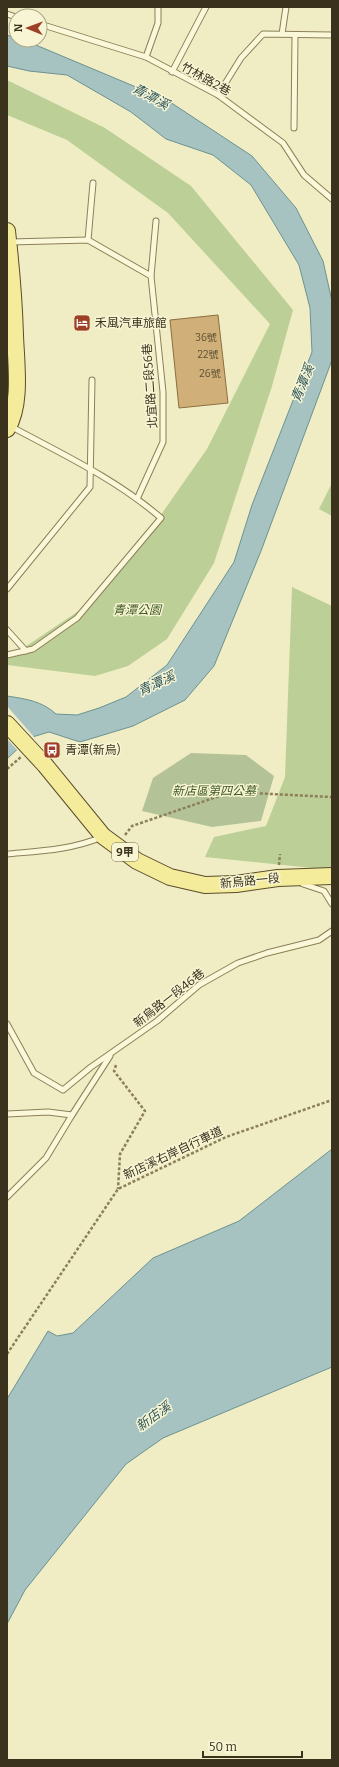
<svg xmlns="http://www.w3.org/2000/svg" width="339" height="1767" font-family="Bitter,'Noto Sans TC',serif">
	<rect width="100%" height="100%" fill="#f0edc4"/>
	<g fill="#bccf97">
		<polygon points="7,80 105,128 191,186 293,310 272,386 214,563 167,639 128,666 95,676 7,665 7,659 86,606 144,539 207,449 270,324 168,213 67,140 7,115"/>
		<polygon points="332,483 332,516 319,509"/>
		<polygon points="292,587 332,606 332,870 205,857 214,837 266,826 285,777"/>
	</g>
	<polygon fill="#b4c397" points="191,753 246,755 274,776 261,821 212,827 142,811 153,778"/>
	<g fill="#a6c3c1" stroke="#6c9291">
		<path d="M7,35L16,38V40L31,43L167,100L252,156L296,208L323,261L332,301V360L261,551L214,666L185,700L133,726L80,742L49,732L29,738L7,759V696C26,699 42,701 56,714L77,715L99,708L126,697L167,665L234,562L252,505L312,352L310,308L299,265L251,185L213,155L166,139L131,112L67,75L29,71L7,66Z"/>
		<polygon points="332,1149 332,1367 163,1438 126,1464 25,1590 7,1624 7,1399 48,1331 57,1336 73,1333 153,1258 239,1221"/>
	</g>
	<polygon fill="#f0edc4" points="7,706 35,738 30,740 18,751 7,739"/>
	<polygon fill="#d0b078" stroke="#8c6e3e" points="218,315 228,403 179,408 170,320"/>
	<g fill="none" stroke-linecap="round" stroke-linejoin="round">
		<g stroke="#8c7f59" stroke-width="7">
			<g id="service">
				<polyline points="7,14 16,17"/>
				<polyline points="40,24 146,57 218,95 283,143 304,175 332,199"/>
				<polyline points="282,34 286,7"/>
				<polyline points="146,57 158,23 158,7"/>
				<polyline points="172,72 206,7"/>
				<polyline points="218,95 241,58 263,34 332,35"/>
				<polyline points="294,128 295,36"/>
				<polyline points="88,240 93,183"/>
				<polyline points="10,242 88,240 151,276 163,392 163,442 137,499"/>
				<polyline points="151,276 156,221"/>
				<polyline points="7,589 90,487 92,380"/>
				<polyline points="7,630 26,651"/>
				<path d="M7,655L33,649L77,618L161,518C116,479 62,454 10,426"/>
				<path d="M7,854C40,851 71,850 102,837"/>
				<polyline points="303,884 324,891 332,904"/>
				<polyline points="7,1024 34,1073 63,1090 91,1067 157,1021 199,985 238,963 267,953 319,940 332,931"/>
				<polyline points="7,1114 48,1112 72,1115"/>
				<polyline points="7,1197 46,1158 72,1115 110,1056"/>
			</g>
		</g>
		<g stroke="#594c2e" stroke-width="18">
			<g id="primary">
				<path d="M7,231C11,266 14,301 15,335C16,364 22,404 7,429"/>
				<polyline points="7,724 45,765 103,836 137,861 170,877 205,885 236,884 278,878 332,876"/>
			</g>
		</g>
		<g stroke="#8c7f59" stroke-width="2.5" stroke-dasharray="3 2" stroke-linecap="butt">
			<polyline points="7,769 21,757"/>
			<polyline points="125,835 132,826 231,792 332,797"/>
			<polyline points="279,865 280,854"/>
			<polyline points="116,1065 114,1071 145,1111 120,1154 118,1189"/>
			<polyline points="7,1354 118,1189 226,1137 332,1100"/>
		</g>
		<use href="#service" stroke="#faf8d8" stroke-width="5"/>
		<use href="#primary" stroke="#f4ec9b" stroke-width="16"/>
	</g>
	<defs>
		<g id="hotel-square" transform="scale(0.9)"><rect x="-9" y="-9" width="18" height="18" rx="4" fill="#9d4027" stroke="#f7f5d4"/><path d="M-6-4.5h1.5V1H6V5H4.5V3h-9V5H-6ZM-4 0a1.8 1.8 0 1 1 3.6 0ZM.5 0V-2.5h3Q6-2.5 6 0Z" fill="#fff"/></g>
		<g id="bus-square" transform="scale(0.9)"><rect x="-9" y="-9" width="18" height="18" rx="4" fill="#9d4027" stroke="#f7f5d4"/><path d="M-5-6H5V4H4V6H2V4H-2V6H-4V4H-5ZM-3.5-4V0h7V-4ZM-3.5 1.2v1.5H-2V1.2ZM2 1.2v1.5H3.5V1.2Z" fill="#fff"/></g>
	</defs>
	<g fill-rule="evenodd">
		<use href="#hotel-square" x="82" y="323"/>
		<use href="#bus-square" x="52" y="750"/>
	</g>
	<g text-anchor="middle" stroke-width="3" stroke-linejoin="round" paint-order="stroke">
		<g font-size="10" fill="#605234">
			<text x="206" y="341">36號</text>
			<text x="208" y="358">22號</text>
			<text x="210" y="377">26號</text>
		</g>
		<rect fill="#f7f5d4" stroke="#736c55" stroke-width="1" x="112" y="843" width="26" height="18" rx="3"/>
		<g font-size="11" font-weight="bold" fill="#3b321e">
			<text x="125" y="856">9甲</text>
		</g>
		<g font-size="12" fill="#3b321e" stroke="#f7f5d4">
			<text transform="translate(206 79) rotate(29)" y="4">竹林路2巷</text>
			<text transform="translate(150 386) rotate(-94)" y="4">北宜路二段56巷</text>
			<text transform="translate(250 881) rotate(-6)" y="4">新烏路一段</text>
			<text transform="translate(169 998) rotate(-38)" y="4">新烏路一段46巷</text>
			<text transform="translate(173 1153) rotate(-25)" y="4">新店溪右岸自行車道</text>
		</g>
		<g font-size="12" fill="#3b321e" stroke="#f7f5d4" text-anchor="start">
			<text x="95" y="327">禾風汽車旅館</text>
			<text x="65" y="754">青潭(新烏)</text>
		</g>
		<g font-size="12" font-style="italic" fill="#3f5824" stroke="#f7f5d4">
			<text x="137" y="614">青潭公園</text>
			<text x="214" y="795">新店區第四公墓</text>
		</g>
		<g font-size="13" font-style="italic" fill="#2d545b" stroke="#f7f5d4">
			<text transform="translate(151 96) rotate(28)" y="5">青潭溪</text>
			<text transform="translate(302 383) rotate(-68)" y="5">青潭溪</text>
			<text transform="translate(156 683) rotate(-25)" y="5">青潭溪</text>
			<text transform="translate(153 1416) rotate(-36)" y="5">新店溪</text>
		</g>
	</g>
	<rect width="339" height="1767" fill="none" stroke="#3b321e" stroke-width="16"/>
	<g transform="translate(28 28) rotate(271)"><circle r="19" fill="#f7f5d4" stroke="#aca78b"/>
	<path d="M0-3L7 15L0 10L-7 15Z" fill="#9d4027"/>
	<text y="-6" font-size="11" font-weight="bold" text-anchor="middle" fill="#3b321e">N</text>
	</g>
	<path d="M203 1751v6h99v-6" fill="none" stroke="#3b321e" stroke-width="2"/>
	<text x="209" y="1751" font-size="12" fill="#3b321e" stroke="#f7f5d4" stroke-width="3" paint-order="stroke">50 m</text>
</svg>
